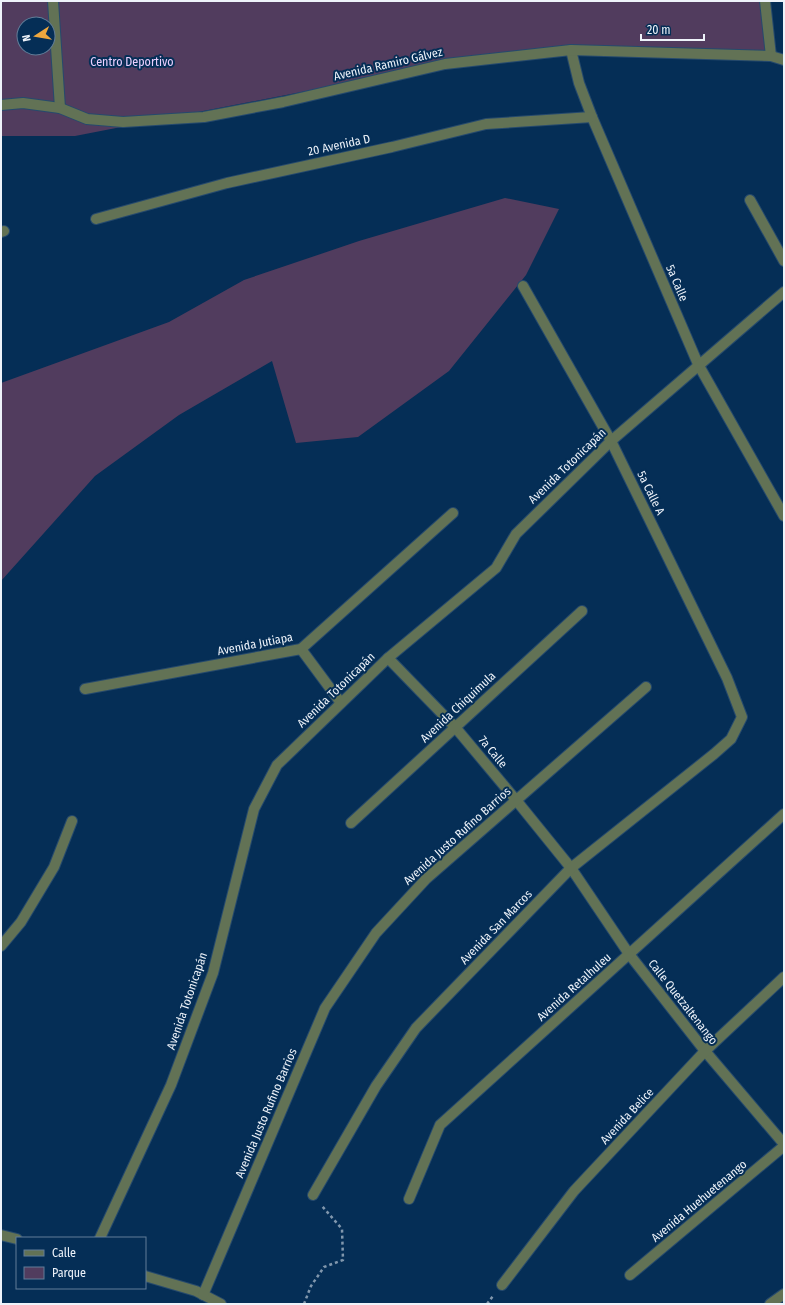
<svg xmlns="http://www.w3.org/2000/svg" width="785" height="1305" font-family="'Fira Sans Condensed',sans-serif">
	<rect width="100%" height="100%" fill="#052e56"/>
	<g fill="#513c5e" fill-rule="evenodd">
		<path d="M1,1H765L771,56L571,50L445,64L75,136H1ZM24,24H48V48H24Z"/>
		<polygon points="505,198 559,209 526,275 449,371 358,437 296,443 272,361 179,415 95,476 1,581 1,383 169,322 244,280 359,241"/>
	</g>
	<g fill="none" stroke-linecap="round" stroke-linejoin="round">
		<g stroke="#264a6d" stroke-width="12">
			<g id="street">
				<polyline points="53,1 60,108"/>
				<polyline points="765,1 771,56"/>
				<polyline points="571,50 579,83 592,117 698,364 784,516"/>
				<polyline points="1,105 23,103 60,108 87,119 123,122 204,117 283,102 445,64 571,50 771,56 784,60"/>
				<polyline points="750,200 784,261"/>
				<polyline points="96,219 227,183 392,147 486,124 592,117"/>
				<polyline points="1,232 4,231"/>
				<polyline points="301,649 341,703"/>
				<polyline points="388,658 455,727 516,800 571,868 629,954 705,1051 784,1144"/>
				<polyline points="85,689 301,649 453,513"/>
				<polyline points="351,823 582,611"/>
				<polyline points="1,946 21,922 54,867 72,821"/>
				<polyline points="313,1195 376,1086 416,1028 571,868 714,754 731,739 742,717 727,678 611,441 523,286"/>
				<polyline points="409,1199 440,1125 784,814"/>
				<polyline points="1,1235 17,1239"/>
				<polyline points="100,1238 171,1085 213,973 254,809 277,765 388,658 496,568 516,534 611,441 784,292"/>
				<polyline points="630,1275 784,1146"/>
				<polyline points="145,1276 196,1291 221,1304"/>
				<polyline points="502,1285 574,1191 705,1051 784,977"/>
				<polyline points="203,1295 325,1008 376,933 426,879 646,687"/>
				<polyline points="770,1304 784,1294"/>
			</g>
		</g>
		<g stroke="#8197ad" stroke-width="2.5" stroke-dasharray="3 3" stroke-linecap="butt">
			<polyline points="304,1304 311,1286 324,1267 343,1260 342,1229 322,1206"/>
			<polyline points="487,1304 493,1296"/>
		</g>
		<use href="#street" stroke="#627255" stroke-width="10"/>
	</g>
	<g text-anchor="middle" stroke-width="4" stroke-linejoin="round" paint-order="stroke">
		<g font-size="12" fill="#eccffe" stroke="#052e56">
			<text x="132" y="66">Centro Deportivo</text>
		</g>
		<g font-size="12" fill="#eef3fa" stroke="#052e56">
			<text transform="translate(388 64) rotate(-13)" y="4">Avenida Ramiro Gálvez</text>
			<text transform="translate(339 145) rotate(-12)" y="4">20 Avenida D</text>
			<text transform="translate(677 283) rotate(67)" y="4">5a Calle</text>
			<text transform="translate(567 466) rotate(-44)" y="4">Avenida Totonicapán</text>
			<text transform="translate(651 493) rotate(64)" y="4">5a Calle A</text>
			<text transform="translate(255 644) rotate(-11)" y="4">Avenida Jutiapa</text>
			<text transform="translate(336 690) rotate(-44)" y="4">Avenida Totonicapán</text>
			<text transform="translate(458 707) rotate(-43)" y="4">Avenida Chiquimula</text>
			<text transform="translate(493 752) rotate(50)" y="4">7a Calle</text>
			<text transform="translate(457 836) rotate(-42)" y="4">Avenida Justo Rufino Barrios</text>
			<text transform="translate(496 927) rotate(-46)" y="4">Avenida San Marcos</text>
			<text transform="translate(574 987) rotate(-42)" y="4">Avenida Retalhuleu</text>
			<text transform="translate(187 1001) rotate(-71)" y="4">Avenida Totonicapán</text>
			<text transform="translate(683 1002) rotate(52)" y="4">Calle Quetzaltenango</text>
			<text transform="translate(266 1113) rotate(-67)" y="4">Avenida Justo Rufino Barrios</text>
			<text transform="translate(627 1116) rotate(-47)" y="4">Avenida Belice</text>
			<text transform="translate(699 1201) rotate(-40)" y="4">Avenida Huehuetenango</text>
		</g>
	</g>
	<rect width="785" height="1305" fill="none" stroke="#eef3fa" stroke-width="4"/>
	<rect x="16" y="1237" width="130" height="52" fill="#052e56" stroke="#627d98"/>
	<rect x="24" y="1250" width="20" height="6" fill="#627255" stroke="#627d98"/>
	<text x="52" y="1257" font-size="12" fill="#eef3fa">Calle</text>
	<rect x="24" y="1267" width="20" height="12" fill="#513c5e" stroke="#627d98"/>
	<text x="52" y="1277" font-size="12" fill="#eef3fa">Parque</text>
	<g transform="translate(36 36) rotate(258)"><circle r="19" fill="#052e56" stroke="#627d98"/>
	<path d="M0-3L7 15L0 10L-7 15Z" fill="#efa73e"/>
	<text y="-6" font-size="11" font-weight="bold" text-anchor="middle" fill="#eef3fa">N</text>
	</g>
	<path d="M641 34v6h63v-6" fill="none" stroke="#eef3fa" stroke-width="2"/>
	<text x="647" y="34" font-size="12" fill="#eef3fa" stroke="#052e56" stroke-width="3" paint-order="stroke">20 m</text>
</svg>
